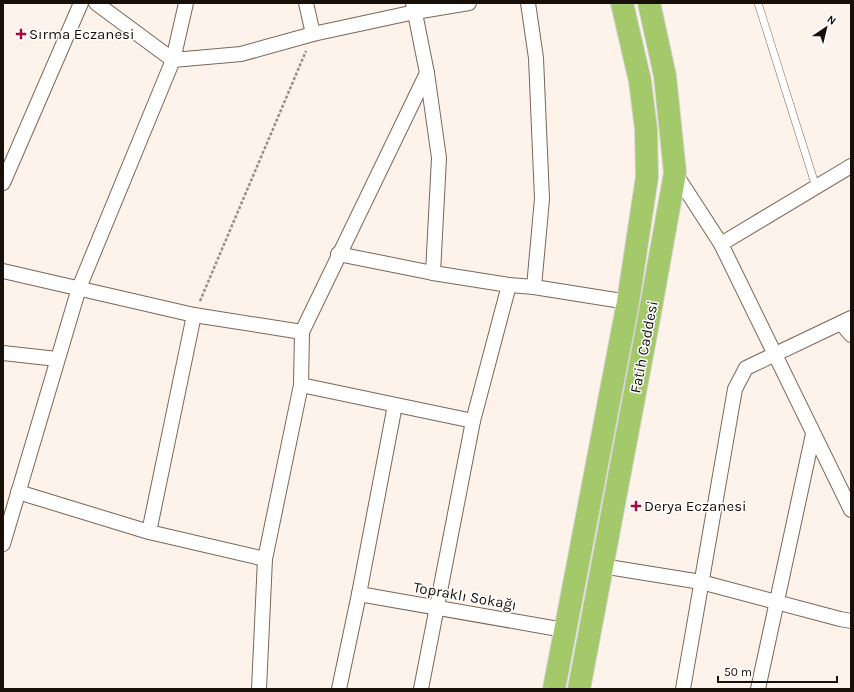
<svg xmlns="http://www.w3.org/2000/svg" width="854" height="692" font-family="Karla,sans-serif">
	<rect width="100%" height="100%" fill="#fdf3eb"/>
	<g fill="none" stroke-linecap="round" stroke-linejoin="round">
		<g stroke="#7c6656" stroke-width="8">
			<polyline id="service" points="758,3 816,187"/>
		</g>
		<g stroke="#7c6656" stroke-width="16">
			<g id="minor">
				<polyline points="96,3 173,60 241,54 313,34 415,12 469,3"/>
				<polyline points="306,3 313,34"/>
				<polyline points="528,3 536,58 542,199 534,287"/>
				<polyline points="427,73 439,158 433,273"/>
				<polyline points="675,173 721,244 851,510"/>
				<polyline points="3,183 81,3"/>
				<polyline points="721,244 851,166"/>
				<polyline points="338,254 433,273 509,285 534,287 628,302"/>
				<polyline points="3,271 194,315 302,332"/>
				<polyline points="841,323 851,335"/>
				<polyline points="3,353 57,359"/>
				<polyline points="301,385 473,421"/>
				<polyline points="18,492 149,532 265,559"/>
				<polyline points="149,532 194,315"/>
				<polyline points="3,544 79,288 173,60 186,3"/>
				<polyline points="602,566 701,582 840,619 851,621"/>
				<polyline points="359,594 564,630"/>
				<polyline points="259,689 265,559 301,385 302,332 427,73 413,3"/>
				<polyline points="339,689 359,594 395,405"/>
				<polyline points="421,689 473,421 509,285"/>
				<polyline points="683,689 735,389 746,368 851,318"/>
				<polyline points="758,689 813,434"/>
			</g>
		</g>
		<g stroke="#d5d4d3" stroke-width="24">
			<g id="primary">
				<polyline points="554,689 628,302 647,177 646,129 640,81 622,3"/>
				<polyline points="579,689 649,318 675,173 665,76 649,3"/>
			</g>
		</g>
		<polyline stroke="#978d86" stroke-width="2.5" stroke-dasharray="3 2" stroke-linecap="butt" points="200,301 306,51"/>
		<use href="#service" stroke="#fff" stroke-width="7"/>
		<use href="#minor" stroke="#fff" stroke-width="14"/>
		<use href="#primary" stroke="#a3c96b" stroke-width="22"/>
	</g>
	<g fill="#a4083f" stroke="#fff" stroke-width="1.5">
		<path d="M19 28h4v4h4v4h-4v4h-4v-4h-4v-4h4z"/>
		<path d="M634 500h4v4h4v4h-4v4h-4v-4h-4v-4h4z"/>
	</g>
	<g text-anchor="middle" stroke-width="3" stroke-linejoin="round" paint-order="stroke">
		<g font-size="15" fill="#180f09" stroke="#fff" text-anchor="start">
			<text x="29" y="39">Sırma Eczanesi</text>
			<text x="644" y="511">Derya Eczanesi</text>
		</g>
		<g font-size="15" fill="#180f09" stroke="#fff">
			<text transform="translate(644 347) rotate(-79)" y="5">Fatih Caddesi</text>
			<text transform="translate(465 596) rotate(10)" y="5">Topraklı Sokağı</text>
		</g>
	</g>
	<rect width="854" height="692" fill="none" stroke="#180f09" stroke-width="8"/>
	<g transform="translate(826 28) rotate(35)" stroke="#ffffff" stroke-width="3" paint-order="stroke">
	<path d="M0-3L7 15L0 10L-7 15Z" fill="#180f09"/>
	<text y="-6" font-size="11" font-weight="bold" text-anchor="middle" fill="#180f09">N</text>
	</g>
	<path d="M718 676v6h119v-6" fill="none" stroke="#180f09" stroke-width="2"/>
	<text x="724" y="676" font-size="12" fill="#180f09" stroke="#ffffff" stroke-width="3" paint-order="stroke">50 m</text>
</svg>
